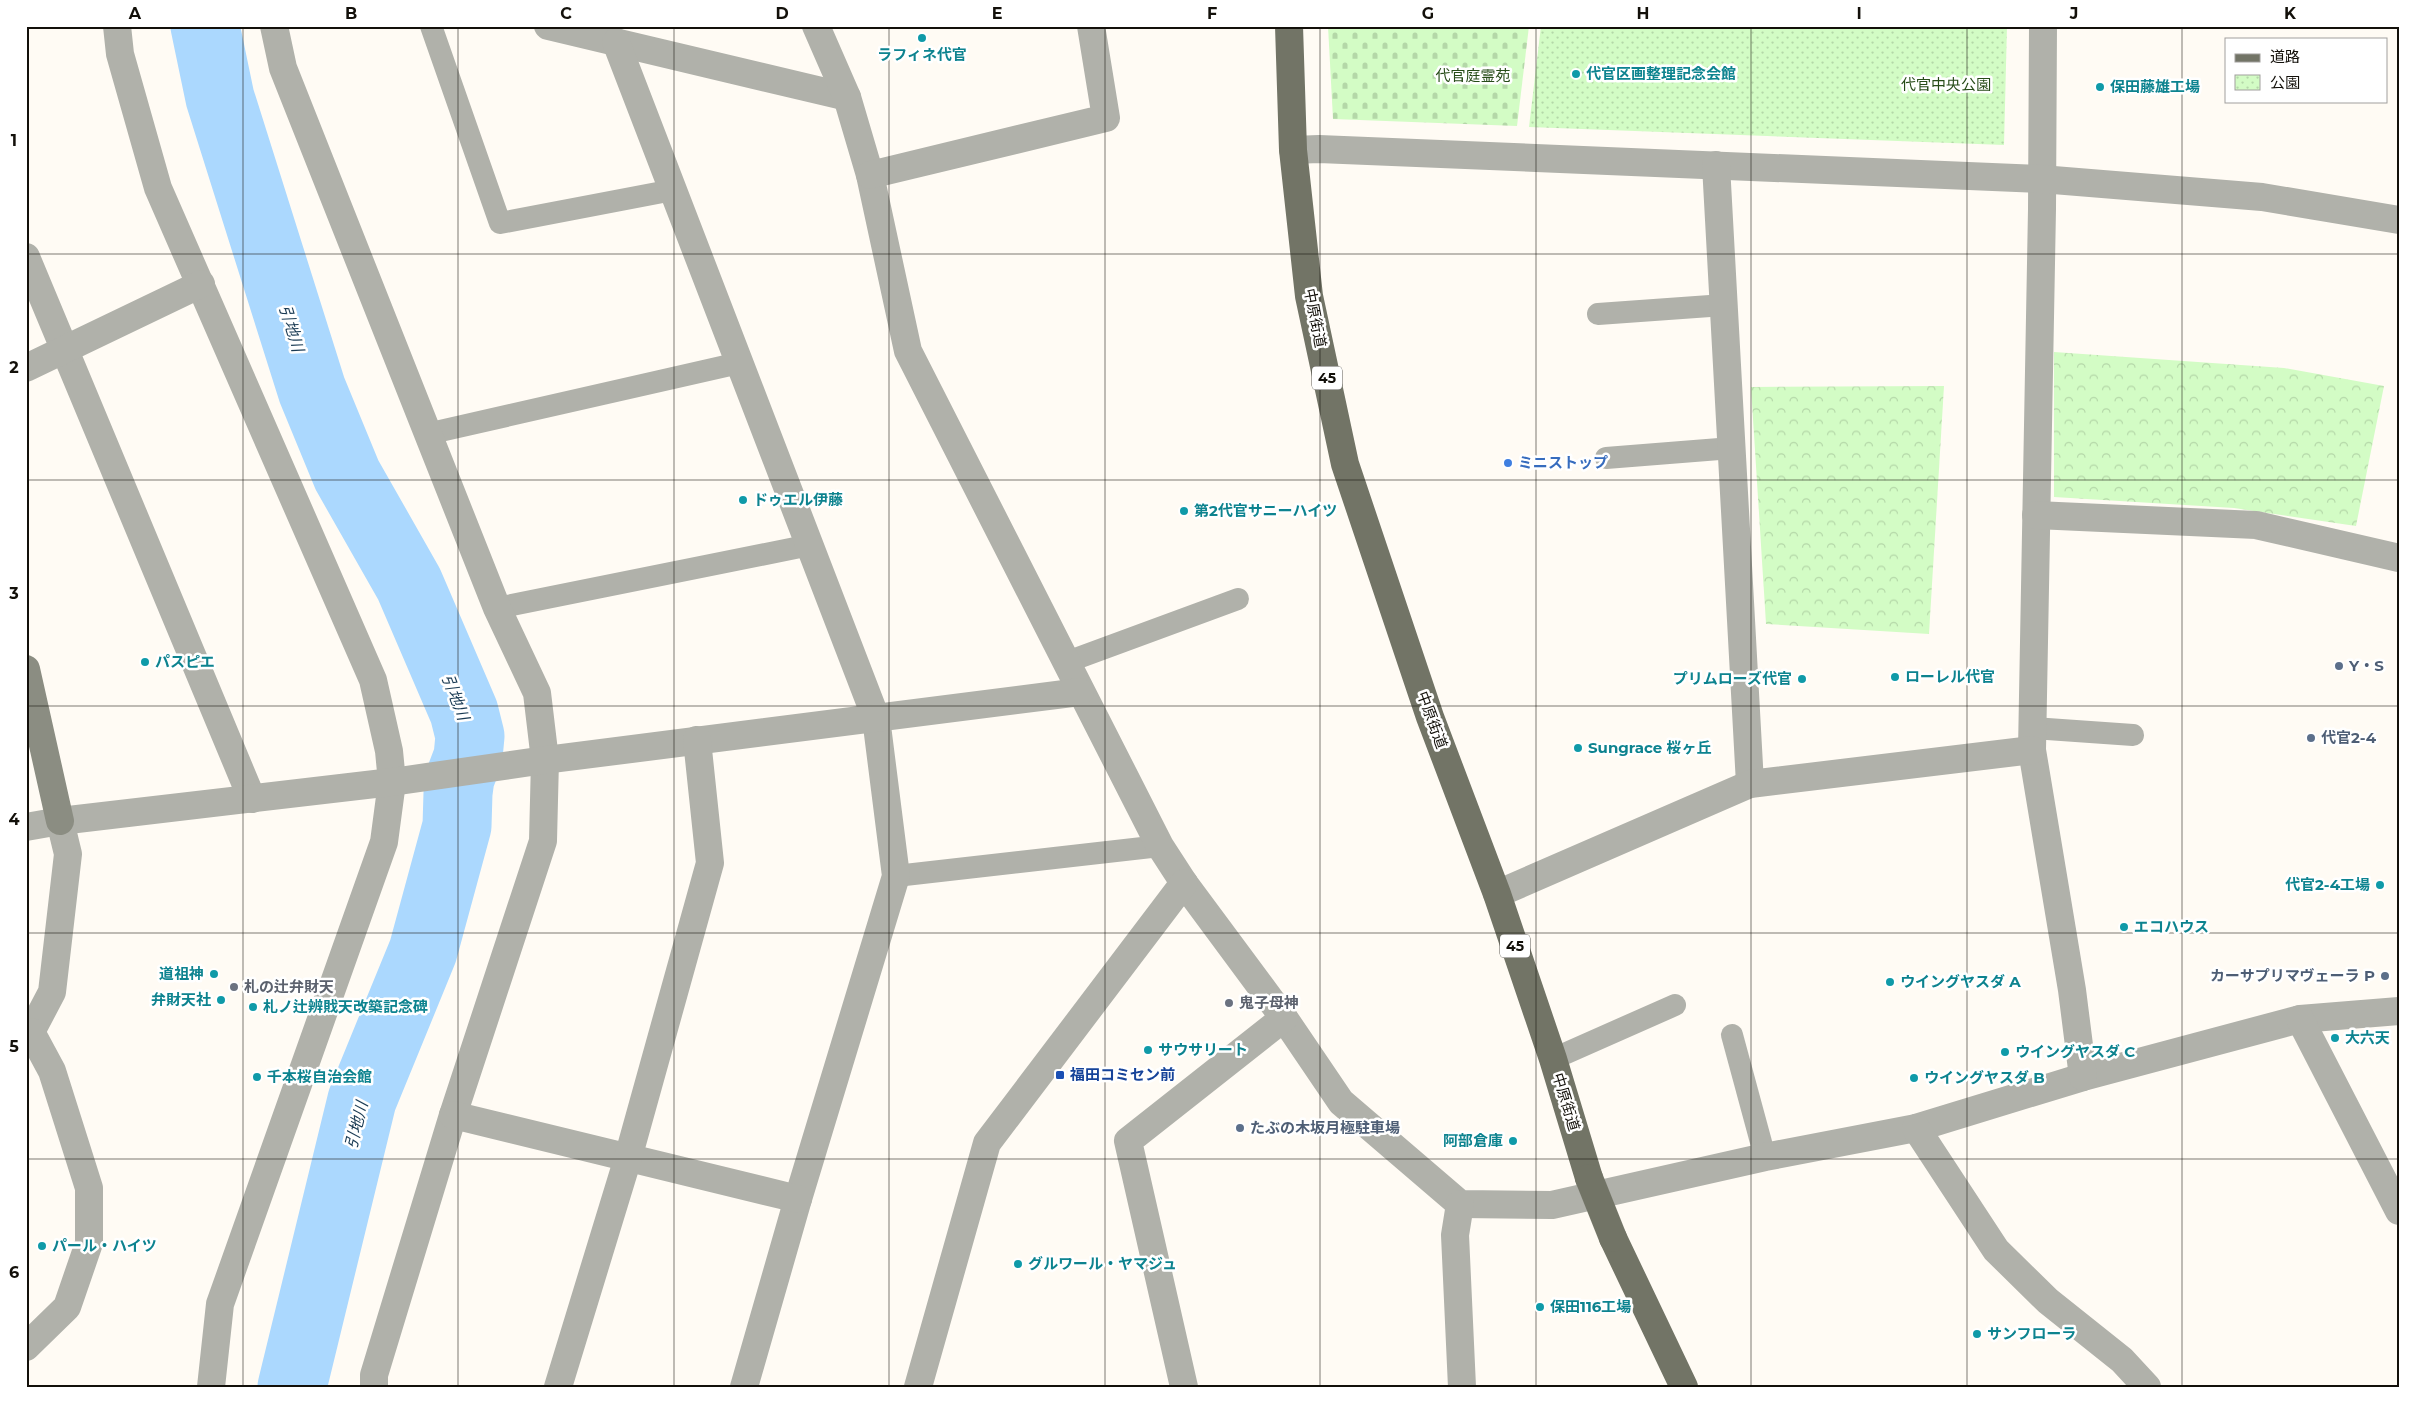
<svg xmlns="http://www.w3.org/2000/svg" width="2425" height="1413" font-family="Montserrat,'Noto Sans JP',sans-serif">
	<defs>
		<pattern id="forest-crowns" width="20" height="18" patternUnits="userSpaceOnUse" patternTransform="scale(1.25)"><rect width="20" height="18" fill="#d3fcc5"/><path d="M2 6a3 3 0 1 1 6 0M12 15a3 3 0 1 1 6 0" fill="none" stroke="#b4d7a8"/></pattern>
		<pattern id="cemetery-stones" width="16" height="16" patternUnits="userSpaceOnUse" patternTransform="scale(1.25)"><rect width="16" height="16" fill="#d3fcc5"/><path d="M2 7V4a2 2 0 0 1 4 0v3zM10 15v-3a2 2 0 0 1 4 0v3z" fill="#b4d7a8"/></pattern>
		<pattern id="park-dots" width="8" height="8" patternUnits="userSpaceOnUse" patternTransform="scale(1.25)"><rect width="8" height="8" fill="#d3fcc5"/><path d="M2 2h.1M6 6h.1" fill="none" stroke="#b4d7a8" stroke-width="1.8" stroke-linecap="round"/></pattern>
	</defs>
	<rect width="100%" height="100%" fill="#fffbf4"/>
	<g fill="url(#forest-crowns)">
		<polygon points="2054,352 2284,368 2384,386 2356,526 2234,508 2054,497"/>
		<polygon points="1944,386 1929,634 1766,624 1751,387"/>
	</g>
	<polygon fill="url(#cemetery-stones)" points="1328,26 1529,26 1517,126 1333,119"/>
	<polygon fill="url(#park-dots)" points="1541,26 2007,26 2004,145 1529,127"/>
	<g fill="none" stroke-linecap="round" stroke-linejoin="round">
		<polyline stroke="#abd8fe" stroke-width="69" points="205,26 220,98 312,390 347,475 409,584 464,712 470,736 468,757 460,778 458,793 457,826 423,951 362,1100 292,1387"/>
		<g stroke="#b0b1aa" stroke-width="22">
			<polyline points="431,26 500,223 673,190"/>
			<polyline points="1598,314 1724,305"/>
			<polyline points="427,434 739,363"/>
			<polyline points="1606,458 1732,448"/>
			<polyline points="497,608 810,545"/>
			<polyline points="1067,662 1238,599"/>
			<polyline points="2033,728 2133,735"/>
			<polyline points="896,876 1160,846"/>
			<polyline points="1732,1035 1765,1157"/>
			<polyline points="1553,1059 1675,1005"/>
		</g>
		<g stroke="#b0b1aa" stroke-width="28">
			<polyline points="117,26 120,54 158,188 373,680 389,751 392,782 384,842 220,1304 211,1387"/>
			<polyline points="274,26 283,68 497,608 537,693 545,760 543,841 453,1115 374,1375 374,1387"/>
			<polyline points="548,26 847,97"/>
			<polyline points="816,26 847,97 870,175 908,351 1160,846 1184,883 1284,1018 1341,1102 1460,1204 1552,1205 1765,1157 1916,1128 2083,1077 2300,1019 2399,1011"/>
			<polyline points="2043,26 2042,209 2032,750 2072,990 2083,1077"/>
			<polyline points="616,42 876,718 896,876 798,1199 744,1387"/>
			<polyline points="1293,150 1319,149 2041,179 2262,197 2399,220"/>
			<polyline points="1716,165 1750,784"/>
			<polyline points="870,175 1106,118 1091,26"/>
			<polyline points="26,257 252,799"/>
			<polyline points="26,368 201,284"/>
			<polyline points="2036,515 2256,525 2399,558"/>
			<polyline points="26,827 60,821 392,782 545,760 1080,692"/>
			<polyline points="1497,894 1750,784 2032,750"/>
			<polyline points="2300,1019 2399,1211"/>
			<polyline points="26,1033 31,1032 52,992 68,854 60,821"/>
			<polyline points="453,1115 798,1199"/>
			<polyline points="1916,1128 1996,1250 2048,1301 2122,1360 2147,1387"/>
			<polyline points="1460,1204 1455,1235 1462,1387"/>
			<polyline points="26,1347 67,1307 89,1243 89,1188 52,1071 31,1032"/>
			<polyline points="558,1387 628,1158 710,863 697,740"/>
			<polyline points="918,1387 987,1143 1184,883"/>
			<polyline points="1184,1387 1128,1141 1284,1018"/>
		</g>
		<polyline stroke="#8b8d82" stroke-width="28" points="26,669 60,821"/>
		<g stroke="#727466" stroke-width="28">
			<polyline points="1289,26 1293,150 1309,296 1345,464 1430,717 1497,894 1553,1059 1589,1178"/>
			<polyline points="1613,1238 1684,1387"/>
		</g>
		<polyline stroke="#727466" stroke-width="28" points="1589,1178 1613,1238"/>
	</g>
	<path fill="none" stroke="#13100a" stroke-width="1" stroke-opacity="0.55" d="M243,26V1387M458,26V1387M674,26V1387M889,26V1387M1105,26V1387M1320,26V1387M1536,26V1387M1751,26V1387M1967,26V1387M2182,26V1387M26,254H2399M26,480H2399M26,706H2399M26,933H2399M26,1159H2399"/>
	<g fill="#0f9aa8" stroke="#fff" stroke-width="2">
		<circle cx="922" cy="38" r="5"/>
		<circle cx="1576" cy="74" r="5"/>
		<circle cx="2100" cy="87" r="5"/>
		<circle cx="743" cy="500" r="5"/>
		<circle cx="1184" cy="511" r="5"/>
		<circle cx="145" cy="662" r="5"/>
		<circle cx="1895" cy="677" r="5"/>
		<circle cx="1802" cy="679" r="5"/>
		<circle cx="1578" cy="748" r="5"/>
		<circle cx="2380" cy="885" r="5"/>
		<circle cx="2124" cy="927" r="5"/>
		<circle cx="214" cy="974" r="5"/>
		<circle cx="1890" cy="982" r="5"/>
		<circle cx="221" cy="1000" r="5"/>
		<circle cx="253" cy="1007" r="5"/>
		<circle cx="2335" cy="1038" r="5"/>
		<circle cx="1148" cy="1050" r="5"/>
		<circle cx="2005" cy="1052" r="5"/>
		<circle cx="257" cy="1077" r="5"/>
		<circle cx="1914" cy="1078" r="5"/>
		<circle cx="1513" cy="1141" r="5"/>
		<circle cx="42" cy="1246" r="5"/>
		<circle cx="1018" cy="1264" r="5"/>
		<circle cx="1540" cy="1307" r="5"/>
		<circle cx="1977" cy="1334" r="5"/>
	</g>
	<circle fill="#3f7fe0" stroke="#fff" stroke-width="2" cx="1508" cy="463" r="5"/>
	<g fill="#5c6f8a" stroke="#fff" stroke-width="2">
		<circle cx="2339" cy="666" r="5"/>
		<circle cx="2311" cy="738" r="5"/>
		<circle cx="2385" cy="976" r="5"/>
		<circle cx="1240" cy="1128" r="5"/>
	</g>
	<g fill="#6b7280" stroke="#fff" stroke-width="2">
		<circle cx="234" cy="987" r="5"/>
		<circle cx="1229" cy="1003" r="5"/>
	</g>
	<rect fill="#1a4fb4" stroke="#fff" stroke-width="2" x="1055" y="1070" width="10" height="10" rx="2.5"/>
	<g text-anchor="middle" stroke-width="5" stroke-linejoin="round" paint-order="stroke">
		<g fill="#fff" stroke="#5a5854" stroke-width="1">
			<rect x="1312" y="366.5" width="30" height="23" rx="4"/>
			<rect x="1500" y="934.5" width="30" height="23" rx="4"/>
		</g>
		<g font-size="14" font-weight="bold" fill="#13100a">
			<text x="1327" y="383">45</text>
			<text x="1515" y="951">45</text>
		</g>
		<g font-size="15" font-weight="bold" fill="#0d838f" stroke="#fff" text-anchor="start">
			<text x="922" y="60" text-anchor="middle">ラフィネ代官</text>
			<text x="1586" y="79">代官区画整理記念会館</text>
			<text x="2110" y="92">保田藤雄工場</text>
			<text x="753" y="505">ドゥエル伊藤</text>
			<text x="1194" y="516">第2代官サニーハイツ</text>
			<text x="155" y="667">パスピエ</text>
			<text x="1905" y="682">ローレル代官</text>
			<text x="1792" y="684" text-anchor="end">プリムローズ代官</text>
			<text x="1588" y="753">Sungrace 桜ヶ丘</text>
			<text x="2370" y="890" text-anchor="end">代官2-4工場</text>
			<text x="2134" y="932">エコハウス</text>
			<text x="204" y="979" text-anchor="end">道祖神</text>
			<text x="1900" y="987">ウイングヤスダ A</text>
			<text x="211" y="1005" text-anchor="end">弁財天社</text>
			<text x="263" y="1012">札ノ辻辨戝天改築記念碑</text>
			<text x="2345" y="1043">大六天</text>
			<text x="1158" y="1055">サウサリート</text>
			<text x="2015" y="1057">ウイングヤスダ C</text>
			<text x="267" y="1082">千本桜自治会館</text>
			<text x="1924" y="1083">ウイングヤスダ B</text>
			<text x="1503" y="1146" text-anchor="end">阿部倉庫</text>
			<text x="52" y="1251">パール・ハイツ</text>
			<text x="1028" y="1269">グルワール・ヤマジュ</text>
			<text x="1550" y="1312">保田116工場</text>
			<text x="1987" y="1339">サンフローラ</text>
		</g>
		<g font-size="15" fill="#274c18" stroke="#fff">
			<text x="1473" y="81">代官庭霊苑</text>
			<text x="1946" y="90">代官中央公園</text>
		</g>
		<g font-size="15" fill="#13100a" stroke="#fff">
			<text transform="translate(1315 318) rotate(79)" y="5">中原街道</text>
			<text transform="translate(1432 720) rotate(70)" y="5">中原街道</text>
			<text transform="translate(1566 1102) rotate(73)" y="5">中原街道</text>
		</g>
		<g font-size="15" font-weight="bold" fill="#366cbe" stroke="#fff" text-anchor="start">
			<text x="1518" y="468">ミニストップ</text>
		</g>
		<g font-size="15" font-weight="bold" fill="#4e5e75" stroke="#fff" text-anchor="start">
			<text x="2349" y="671">Y・S</text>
			<text x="2321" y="743">代官2-4</text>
			<text x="2375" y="981" text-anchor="end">カーサプリマヴェーラ P</text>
			<text x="1250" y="1133">たぶの木坂月極駐車場</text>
		</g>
		<g font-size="15" font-weight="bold" fill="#5b616d" stroke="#fff" text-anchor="start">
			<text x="244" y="992">札の辻弁財天</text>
			<text x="1239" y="1008">鬼子母神</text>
		</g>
		<g font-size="15" font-weight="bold" fill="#164399" stroke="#fff" text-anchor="start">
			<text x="1070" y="1080">福田コミセン前</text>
		</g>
		<g font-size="16" font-style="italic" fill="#193a53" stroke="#fff">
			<text transform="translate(292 328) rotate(73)" y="6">引地川</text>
			<text transform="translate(456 697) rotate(69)" y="6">引地川</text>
			<text transform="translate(356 1125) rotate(-76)" y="6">引地川</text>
		</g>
	</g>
	<rect width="2425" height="1413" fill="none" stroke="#ffffff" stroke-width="55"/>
	<rect x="2225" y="38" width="162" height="65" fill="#ffffff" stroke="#a19f9d"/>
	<rect x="2235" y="54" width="25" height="8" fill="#727466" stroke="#a19f9d"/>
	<text x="2270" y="62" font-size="15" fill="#13100a">道路</text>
	<rect x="2235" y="75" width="25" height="15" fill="url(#park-dots)" stroke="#a19f9d"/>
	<text x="2270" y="88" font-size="15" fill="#13100a">公園</text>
	<rect x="28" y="28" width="2370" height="1358" fill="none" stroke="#13100a" stroke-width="2"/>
	<g font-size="16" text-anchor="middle" font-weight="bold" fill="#13100a">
		<text x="135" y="19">A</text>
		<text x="351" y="19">B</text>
		<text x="566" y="19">C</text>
		<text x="782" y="19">D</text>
		<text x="997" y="19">E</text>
		<text x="1212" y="19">F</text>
		<text x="1428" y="19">G</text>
		<text x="1643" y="19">H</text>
		<text x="1859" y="19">I</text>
		<text x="2074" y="19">J</text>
		<text x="2290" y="19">K</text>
		<text x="14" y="146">1</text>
		<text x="14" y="373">2</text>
		<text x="14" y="599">3</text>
		<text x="14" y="825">4</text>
		<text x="14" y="1052">5</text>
		<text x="14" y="1278">6</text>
	</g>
</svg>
